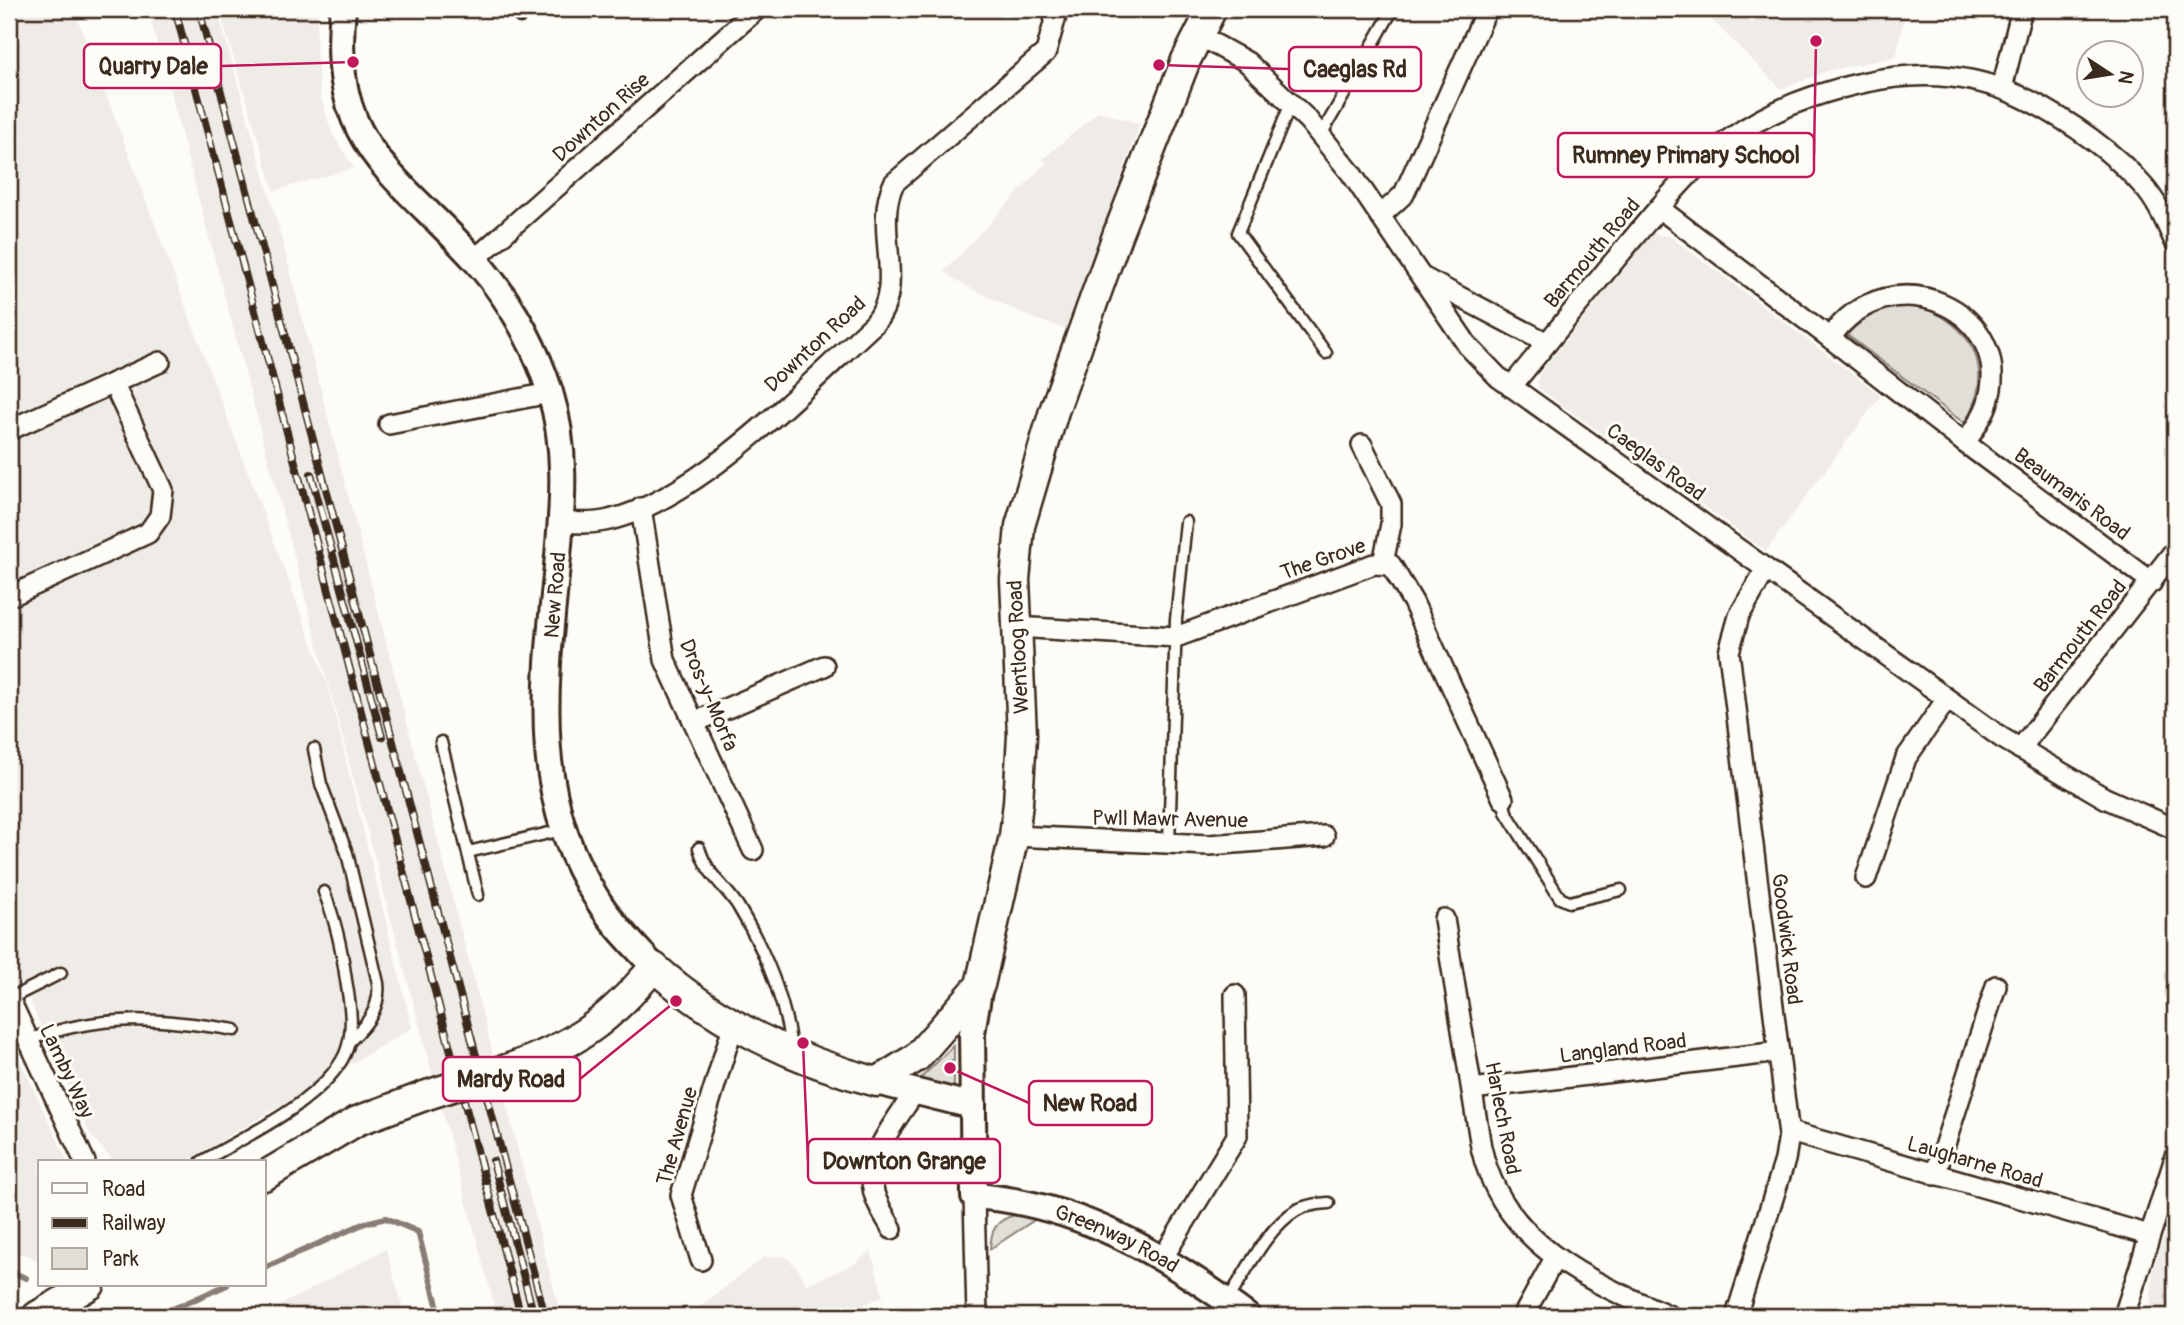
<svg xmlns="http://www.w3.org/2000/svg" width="2184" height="1325" font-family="Pangolin,sans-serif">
	<rect width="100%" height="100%" fill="#fdfcf7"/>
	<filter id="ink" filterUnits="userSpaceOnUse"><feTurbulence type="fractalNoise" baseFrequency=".0143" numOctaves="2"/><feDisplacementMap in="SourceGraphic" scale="14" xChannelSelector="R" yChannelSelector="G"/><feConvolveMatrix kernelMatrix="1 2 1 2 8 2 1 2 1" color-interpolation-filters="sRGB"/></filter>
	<g filter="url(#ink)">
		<g fill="#efece7">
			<polygon points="9,9 74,9 327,683 412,1028 185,1162 114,1162 90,1134 9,955"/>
			<polygon points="148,9 217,9 279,229 561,1316 497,1316"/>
			<polygon points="219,9 318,9 316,45 320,95 332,133 354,168 274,191"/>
			<polygon points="1701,9 1906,9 1896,57 1830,70 1781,89"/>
			<polygon points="1099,111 1140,124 1066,329 1032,318 964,285 944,272 1046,163 1043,159"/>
			<polygon points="1653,233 1671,237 1881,395 1766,551 1538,388 1539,374"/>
			<polygon points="9,1037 68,1162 40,1162 40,1264 29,1255 9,1254"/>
			<polygon points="2175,1200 2175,1316 2161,1316 2150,1309 2153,1271"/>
			<polygon points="386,1249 405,1316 260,1316"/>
			<polygon points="871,1251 883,1296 862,1306 867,1316 688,1316 764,1257 785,1256 799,1270 806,1285 855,1264"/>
		</g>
		<g fill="#e1ded7" stroke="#8e847a" stroke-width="2">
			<path d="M1915,305C1972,321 1998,371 1964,423L1847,335C1866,314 1887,306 1915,305Z"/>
			<polygon points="954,1045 954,1061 949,1061 948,1075 954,1076 954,1087 920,1079"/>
			<path d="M1015,1215L1036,1219L990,1249C991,1231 995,1220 1015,1215Z"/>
		</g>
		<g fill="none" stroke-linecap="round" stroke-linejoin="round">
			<g stroke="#887d74" stroke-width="6">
				<polyline points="264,1268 365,1223 386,1218 418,1232 440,1316"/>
				<polyline points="9,1271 26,1278"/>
				<polyline points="157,1316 227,1285"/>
			</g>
			<g stroke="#3b2a1e" stroke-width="15">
				<g id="service">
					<polyline points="520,17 528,9"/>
					<polyline points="1291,103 1238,233 1326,353"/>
					<polyline points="1321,135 1393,9"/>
					<polyline points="441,742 478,895"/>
					<path d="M314,749L321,784L347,853L378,983C381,1009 366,1025 349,1042"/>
					<polyline points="1503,799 1506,812 1560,898 1569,902 1621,890"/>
					<polyline points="1169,844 1176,619 1186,522"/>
					<path d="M699,848C708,877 723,883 738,906C764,949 785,999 791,1048"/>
					<polyline points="468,852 562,830"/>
					<polyline points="9,999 61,973"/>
					<path d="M28,1040C102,1013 159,1018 235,1030"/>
					<path d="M201,1162C243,1138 324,1100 345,1054C355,1031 350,1004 346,980C342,950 336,921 324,892"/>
					<path d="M1227,1301C1246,1273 1266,1228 1297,1210C1306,1205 1318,1204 1329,1203"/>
				</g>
			</g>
			<g stroke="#3b2a1e" stroke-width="24">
				<g id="minor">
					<polyline points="1198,35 1247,62 1308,120 1351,173 1468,346 1498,377 2002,738 2105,798 2175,829"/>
					<polyline points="2002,88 2022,9"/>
					<path d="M1659,208L1830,338C1890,251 2019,312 1987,405C1982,419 1973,431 1965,443L2152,582"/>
					<polyline points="1380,216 1404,194 1487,9"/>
					<polyline points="474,260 757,9"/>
					<polyline points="1424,278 1547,343"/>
					<polyline points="1830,338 1965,443"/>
					<path d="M1511,387C1552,337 1593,286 1635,236C1665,201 1693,165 1731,138C1770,110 1819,92 1866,82C1924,70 1977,74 2030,101C2071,122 2114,152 2144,187C2158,203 2166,223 2175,242"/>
					<polyline points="389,424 550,393"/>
					<polyline points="9,430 160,362"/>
					<polyline points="1362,445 1391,504 1391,524 1383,563"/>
					<polyline points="641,508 665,660 753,850"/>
					<path d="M561,522C577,523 594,524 609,520C699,499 806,386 874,324C908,286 872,227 894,183L1046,52L1058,9"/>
					<polyline points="9,592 15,594 148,533 160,516 163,490 113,383"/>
					<polyline points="1017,627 1176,637 1374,564 1391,565 1413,602 1503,799"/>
					<polyline points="695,722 824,666"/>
					<polyline points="2020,749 2175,550"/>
					<polyline points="1014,836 1209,845 1324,836"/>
					<polyline points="1866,878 1906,758 1947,699"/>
					<path d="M1444,919L1481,1147C1502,1243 1587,1281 1670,1316"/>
					<polyline points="9,998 85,1162"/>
					<polyline points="1472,1089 1779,1052"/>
					<polyline points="1789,1135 1797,1134 2149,1235"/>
					<polyline points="1935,1175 1996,986"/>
					<polyline points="974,1196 977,1316"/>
					<path d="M892,1229C885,1216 875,1202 873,1188C866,1155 897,1120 914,1093"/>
					<polyline points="1162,1259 1237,1136 1235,995"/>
					<polyline points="701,1260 681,1195 734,1023"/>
					<polyline points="1523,1316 1555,1258"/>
					<polyline points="1736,1316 1785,1160 1789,1135 1729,652 1739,616 1766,569"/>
					<polyline points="2124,1316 2175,1158"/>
				</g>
			</g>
			<g stroke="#3b2a1e" stroke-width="30">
				<g id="tertiary">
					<path d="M343,9C329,146 393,170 474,259C509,298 534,342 550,392C567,447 563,501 558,556C546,677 527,795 599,902C614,926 635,946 654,967"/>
					<path id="s1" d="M980,985L972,1033L974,1196C1078,1203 1165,1255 1247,1316"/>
					<polyline points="877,1082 973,1106"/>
				</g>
			</g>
			<g stroke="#3b2a1e" stroke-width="33">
				<g id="secondary">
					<path d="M507,1069C575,1045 607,1023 654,967C716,1023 797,1061 877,1082L917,1057L980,985L1014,836L1018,803L1022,735L1015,580L1020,526L1054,411L1118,233L1186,60L1212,9"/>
					<polyline points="264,1176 357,1121 427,1095"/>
					<polyline points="37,1316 90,1285"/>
				</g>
			</g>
			<use href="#service" stroke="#fdfcf7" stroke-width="10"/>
			<use href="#minor" stroke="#fdfcf7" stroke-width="19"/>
			<use href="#tertiary" stroke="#fdfcf7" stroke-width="24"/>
			<use href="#secondary" stroke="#fdfcf7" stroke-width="28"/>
			<g stroke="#3b2a1e" stroke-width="8">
				<g id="rail">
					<polyline points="175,9 521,1316"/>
					<polyline points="199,9 545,1316"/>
					<polyline points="311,474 382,737"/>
					<polyline points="493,1161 534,1316"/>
				</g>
			</g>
			<use href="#rail" stroke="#fdfcf7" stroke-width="5" stroke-dasharray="16" stroke-linecap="butt"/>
			<g stroke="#3b2a1e" stroke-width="33" stroke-linecap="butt">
				<polyline id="secondary-bridge" points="427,1095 507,1069"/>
			</g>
			<use href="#secondary-bridge" stroke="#fdfcf7" stroke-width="28"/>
		</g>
	</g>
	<g text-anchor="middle" stroke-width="6" stroke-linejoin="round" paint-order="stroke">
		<g font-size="21" fill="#3b2a1e" stroke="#fdfcf7">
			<text transform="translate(601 117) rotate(-42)" y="7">Downton Rise</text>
			<text transform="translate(1592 253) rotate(-50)" y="7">Barmouth Road</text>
			<text transform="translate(815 344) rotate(-43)" y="7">Downton Road</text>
			<text transform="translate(1656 462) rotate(36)" y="7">Caeglas Road</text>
			<text transform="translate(2072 494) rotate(37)" y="7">Beaumaris Road</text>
			<text transform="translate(1323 559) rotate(-19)" y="7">The Grove</text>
			<text transform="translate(555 595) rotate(-85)" y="7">New Road</text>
			<text transform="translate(2080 636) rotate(-52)" y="7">Barmouth Road</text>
			<text transform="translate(1018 647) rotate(-93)" y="7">Wentloog Road</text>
			<text transform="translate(709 695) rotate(67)" y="7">Dros-y-Morfa</text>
			<text transform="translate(1170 819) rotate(1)" y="7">Pwll Mawr Avenue</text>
			<text transform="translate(1787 939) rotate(83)" y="7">Goodwick Road</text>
			<text transform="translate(1623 1048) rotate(-7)" y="7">Langland Road</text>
			<text transform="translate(67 1071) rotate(65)" y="7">Lamby Way</text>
			<text transform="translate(1503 1118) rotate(79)" y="7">Harlech Road</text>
			<text transform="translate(677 1136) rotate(-74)" y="7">The Avenue</text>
			<text transform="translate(1975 1162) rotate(16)" y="7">Laugharne Road</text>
			<text dy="7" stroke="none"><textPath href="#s1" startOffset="362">Greenway Road</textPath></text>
		</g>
	</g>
	<path fill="none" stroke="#c2185b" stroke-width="2.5" d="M353 62L221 66M1159 65L1289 69M1816 41L1814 155M676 1001L580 1079M950 1068L1029 1103M803 1043L808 1161"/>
	<g fill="#c2185b" stroke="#fdfcf7" stroke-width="2.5">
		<circle cx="353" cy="62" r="7"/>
		<circle cx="1159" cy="65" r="7"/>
		<circle cx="1816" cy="41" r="7"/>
		<circle cx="676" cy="1001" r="7"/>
		<circle cx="950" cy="1068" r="7"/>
		<circle cx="803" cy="1043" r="7"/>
	</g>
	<g fill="#fdfcf7" stroke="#c2185b" stroke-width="2.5">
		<rect x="84" y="44" width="137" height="44" rx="7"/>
		<rect x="1289" y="47" width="132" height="44" rx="7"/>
		<rect x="1558" y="133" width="256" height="44" rx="7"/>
		<rect x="443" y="1057" width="137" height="44" rx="7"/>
		<rect x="1029" y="1081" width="123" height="44" rx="7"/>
		<rect x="808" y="1139" width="192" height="44" rx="7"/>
	</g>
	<g font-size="23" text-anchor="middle" font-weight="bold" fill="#3b2a1e">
		<text x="153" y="74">Quarry Dale</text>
		<text x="1355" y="77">Caeglas Rd</text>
		<text x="1686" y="163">Rumney Primary School</text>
		<text x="511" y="1087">Mardy Road</text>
		<text x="1090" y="1111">New Road</text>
		<text x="904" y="1169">Downton Grange</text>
	</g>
	<rect width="2184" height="1325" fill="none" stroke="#fdfcf7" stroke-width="35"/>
	<rect x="18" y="18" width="2149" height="1290" fill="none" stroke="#3b2a1e" stroke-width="2.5" filter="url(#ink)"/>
	<rect x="38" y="1160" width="228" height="126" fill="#fdfcf7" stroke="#afa8a0" stroke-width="2"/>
	<rect x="52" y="1183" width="35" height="10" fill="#fdfcf7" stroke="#afa8a0" stroke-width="2"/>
	<text x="102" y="1196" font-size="21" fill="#3b2a1e">Road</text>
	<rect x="52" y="1218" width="35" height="10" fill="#3b2a1e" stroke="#afa8a0" stroke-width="2"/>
	<text x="102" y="1230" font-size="21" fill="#3b2a1e">Railway</text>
	<rect x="52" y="1248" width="35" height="21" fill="#e1ded7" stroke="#afa8a0" stroke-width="2"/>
	<text x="102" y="1266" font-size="21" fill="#3b2a1e">Park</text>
	<g transform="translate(2110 74) rotate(102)"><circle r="33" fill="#fdfcf7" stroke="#afa8a0" stroke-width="2"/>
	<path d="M0-5L12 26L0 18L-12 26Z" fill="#3b2a1e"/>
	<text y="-10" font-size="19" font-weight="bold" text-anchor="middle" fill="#3b2a1e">N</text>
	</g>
</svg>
